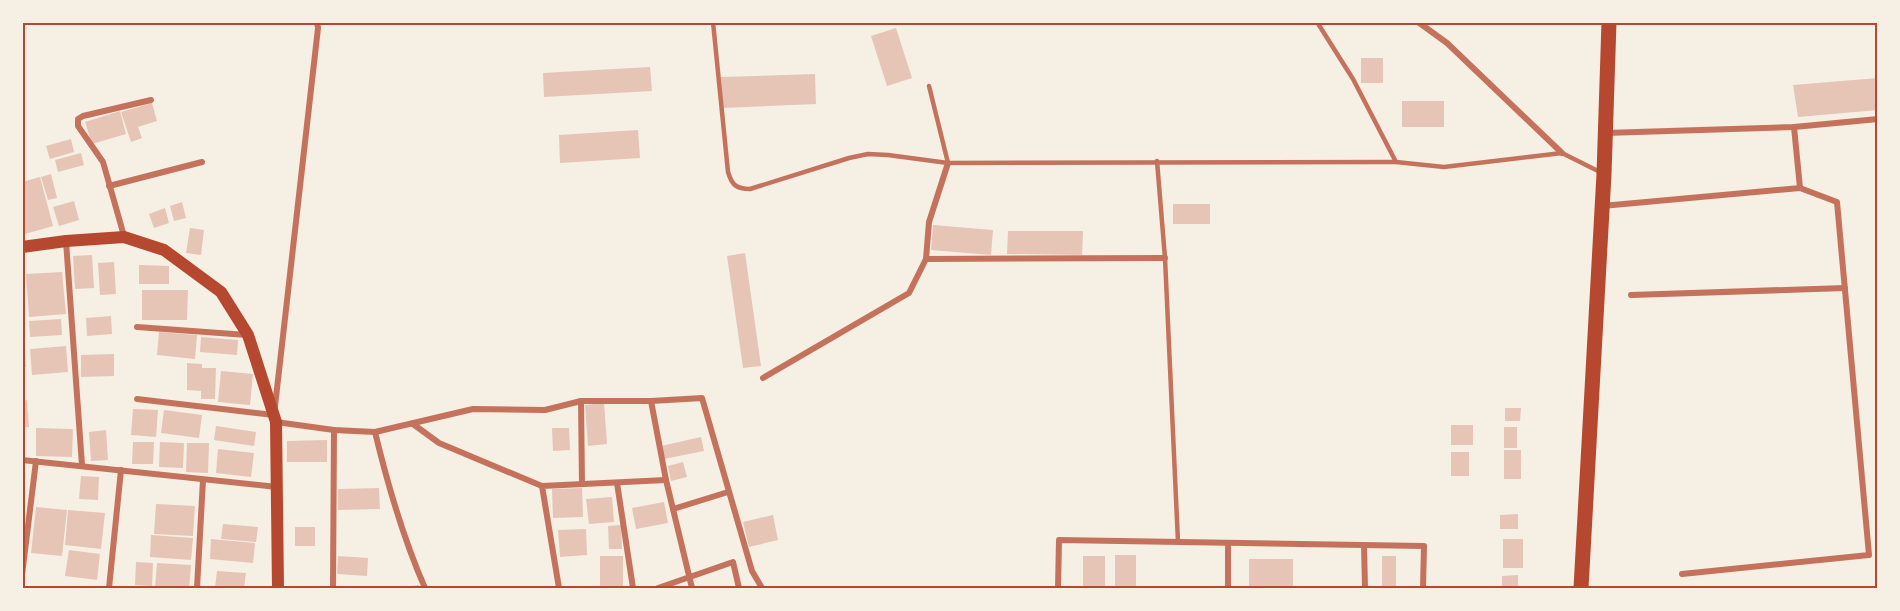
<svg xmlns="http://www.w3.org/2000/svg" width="1900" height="611" font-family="Montserrat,sans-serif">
	<rect width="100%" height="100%" fill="#f6efe4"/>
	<g fill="#e6c5b7">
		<polygon points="896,28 912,78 887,86 871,36"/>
		<rect x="1361" y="58" width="22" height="25"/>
		<polygon points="650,67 652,91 544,97 543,73"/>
		<polygon points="815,74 816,104 722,108 721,77"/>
		<polygon points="1878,78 1878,110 1798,117 1793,85"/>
		<rect x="1402" y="101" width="42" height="26"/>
		<polygon points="152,103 157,121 138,127 142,138 131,142 121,112"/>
		<polygon points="120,111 126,134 92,144 85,122"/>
		<polygon points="638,130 640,158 560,163 559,135"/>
		<polygon points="71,139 74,152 50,159 46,146"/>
		<polygon points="81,153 84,165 58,172 55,160"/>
		<polygon points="51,174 57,198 48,200 41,177"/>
		<polygon points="40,177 53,226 25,234 22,223 22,182"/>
		<polygon points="74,201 79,220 59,226 53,207"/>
		<polygon points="182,202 186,218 174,221 170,206"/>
		<rect x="1173" y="204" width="37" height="20"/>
		<polygon points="165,208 169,223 154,228 149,214"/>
		<polygon points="933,225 993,230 991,255 931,250"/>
		<polygon points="190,228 204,230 201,255 186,253"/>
		<polygon points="1008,231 1083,231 1082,255 1007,254"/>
		<polygon points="745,253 761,366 743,368 727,256"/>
		<polygon points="92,255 94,288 75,289 73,256"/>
		<polygon points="114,262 116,294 100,295 98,263"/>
		<polygon points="139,265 169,266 169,284 139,284"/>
		<polygon points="62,272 66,314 29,317 26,274"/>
		<polygon points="142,290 188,290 187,320 142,320"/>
		<polygon points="111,316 112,334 87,336 86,318"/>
		<polygon points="61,319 62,335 30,337 29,321"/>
		<polygon points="159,332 197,335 195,359 157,355"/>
		<polygon points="201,337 238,340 237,355 200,352"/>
		<polygon points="22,346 24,346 26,367 22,367"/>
		<polygon points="66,346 68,372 32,375 30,349"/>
		<polygon points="114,354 114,376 81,377 81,355"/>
		<polygon points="187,363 202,364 202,368 216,368 215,399 201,399 201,391 187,390"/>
		<polygon points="221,371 253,374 250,405 218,402"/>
		<polygon points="27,400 29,427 22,427 22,401"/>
		<polygon points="604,403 607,444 588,446 585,405"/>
		<polygon points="1505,408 1521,408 1520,421 1505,421"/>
		<polygon points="133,409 158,410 156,437 131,435"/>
		<polygon points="164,410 202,415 199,438 161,433"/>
		<rect x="1451" y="425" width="22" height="20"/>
		<polygon points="216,426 256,432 254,446 214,440"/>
		<rect x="1504" y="427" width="13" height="21"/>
		<polygon points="36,428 73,429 72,457 36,456"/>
		<polygon points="552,428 569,428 570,450 553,451"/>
		<polygon points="106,430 108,460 91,461 89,432"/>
		<polygon points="701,437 704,451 664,459 661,446"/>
		<polygon points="327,440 327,462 287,462 287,441"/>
		<polygon points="133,442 154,442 153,464 132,464"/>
		<polygon points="160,442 184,443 183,468 159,467"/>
		<polygon points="187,443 209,443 208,473 186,472"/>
		<polygon points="218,449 254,453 251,477 216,473"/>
		<rect x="1504" y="450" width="17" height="29"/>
		<rect x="1451" y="452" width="18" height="24"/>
		<polygon points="683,462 687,477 671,481 668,466"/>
		<polygon points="81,476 99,477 98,500 79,499"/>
		<polygon points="379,488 380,509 338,510 338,489"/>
		<polygon points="582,488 583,517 553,518 552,489"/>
		<polygon points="612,497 614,522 589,524 586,499"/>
		<polygon points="664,502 668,523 636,529 632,508"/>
		<polygon points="156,504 195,506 193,536 154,534"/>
		<polygon points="36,507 67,510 62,556 31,553"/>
		<polygon points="68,510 105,513 101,549 65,545"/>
		<polygon points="1518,514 1518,529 1500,529 1500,515"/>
		<polygon points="773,515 778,540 749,547 743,522"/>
		<polygon points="223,524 258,527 256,542 221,539"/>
		<polygon points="621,525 622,549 609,549 608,526"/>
		<rect x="295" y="527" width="20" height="19"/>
		<polygon points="586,529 587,555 560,557 558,530"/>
		<polygon points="151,535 193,538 191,560 150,557"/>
		<polygon points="211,539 255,543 253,563 210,559"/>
		<rect x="1503" y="539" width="20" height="29"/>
		<polygon points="69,550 100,554 97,580 65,576"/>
		<rect x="1115" y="555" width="21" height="33"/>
		<polygon points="338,556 368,558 367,576 337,574"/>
		<rect x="600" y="556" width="23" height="31"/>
		<rect x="1083" y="556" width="22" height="32"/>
		<rect x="1382" y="556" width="14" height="32"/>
		<rect x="1249" y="559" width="44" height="29"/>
		<polygon points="136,562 153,563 152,586 135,585"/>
		<polygon points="157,563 191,565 189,588 155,588"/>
		<polygon points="217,571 246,573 244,588 215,588"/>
		<polygon points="1518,575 1518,588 1502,588 1502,576"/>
		<polygon points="419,585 419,588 402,588 402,587"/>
	</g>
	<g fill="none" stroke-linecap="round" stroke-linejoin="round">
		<g stroke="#c5725c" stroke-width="4.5">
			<path d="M713,22L728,172C732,185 736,189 750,189L849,158L868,154L888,155L948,163"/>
			<polyline points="1317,22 1353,79 1396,162 1444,167 1562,153 1602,173"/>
			<polyline points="929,86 948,163 1396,162"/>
			<polyline points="1157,161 1165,258 1178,542"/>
		</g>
		<g stroke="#c5725c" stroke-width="6">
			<polyline points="1418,22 1447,43 1562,153"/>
			<polyline points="1794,127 1800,188"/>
			<polyline points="1605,133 1794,127 1878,119"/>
			<polyline points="948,163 929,222 926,259 1165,258"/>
			<polyline points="109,186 202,162"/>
			<polyline points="1602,206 1800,188 1837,202 1869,555 1682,574"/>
			<polyline points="124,236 103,162 78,126 78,119 83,116 151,100"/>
			<polyline points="66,241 82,465"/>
			<polyline points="1631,295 1845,288"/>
			<polyline points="137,327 247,335"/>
			<polyline points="763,378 909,293 926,259"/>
			<polyline points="137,399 274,415 318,28 317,22"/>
			<polyline points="581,401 582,484"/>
			<polyline points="651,401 666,480 692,588"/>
			<polyline points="276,422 334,430 375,432 473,409 545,410 581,401 651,401 702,398 752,571 762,588"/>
			<polyline points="413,424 439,443 542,486"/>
			<path d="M375,432C388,486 403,538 425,588"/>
			<polyline points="22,460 277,487"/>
			<polyline points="617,483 633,588"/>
			<polyline points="673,509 728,492"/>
			<polyline points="1364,545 1365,588"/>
			<polyline points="22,575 36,461"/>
			<polyline points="109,588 121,470"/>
			<polyline points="197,588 203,480"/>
			<polyline points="333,588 334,430"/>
			<polyline points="559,588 542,486 666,480"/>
			<polyline points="658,588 733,562 739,588"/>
			<polyline points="1058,588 1059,540 1424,546 1423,588"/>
			<polyline points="1228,588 1228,543"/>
		</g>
		<polyline stroke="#b5482f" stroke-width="12" points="22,247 66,241 124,237 164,250 221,292 248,335 276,422 278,588"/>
		<polyline stroke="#b5482f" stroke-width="15" points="1581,588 1604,174 1609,22"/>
	</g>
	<rect width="1900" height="611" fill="none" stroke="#f6efe4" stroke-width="48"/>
	<rect x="24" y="24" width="1852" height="563" fill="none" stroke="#b5482f" stroke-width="2"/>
</svg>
